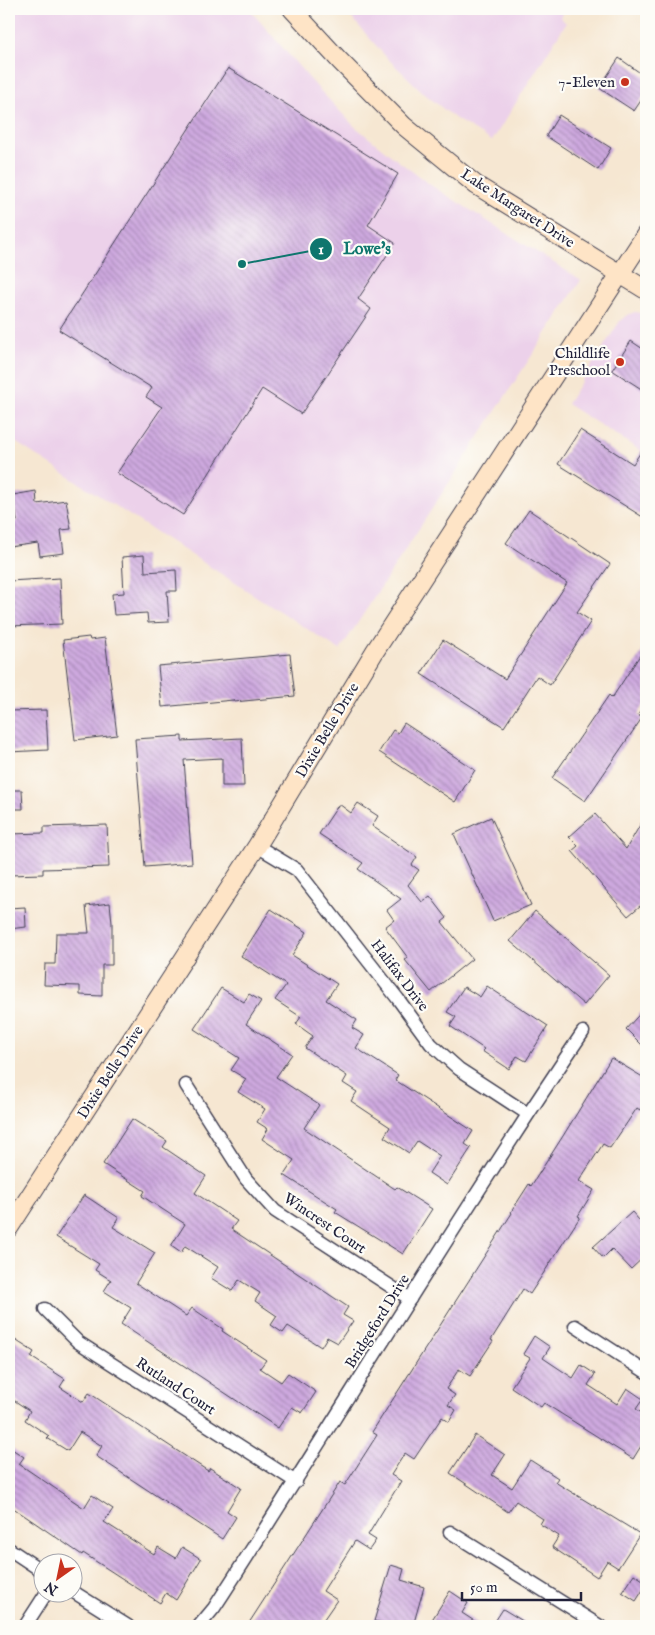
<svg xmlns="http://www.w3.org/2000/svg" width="655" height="1635" font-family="'IM FELL English',serif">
	<defs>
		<pattern id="building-back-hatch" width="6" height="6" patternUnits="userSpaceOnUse" patternTransform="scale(1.25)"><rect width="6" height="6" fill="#cea9df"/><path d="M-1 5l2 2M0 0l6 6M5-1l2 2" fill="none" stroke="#a789b6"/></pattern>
	</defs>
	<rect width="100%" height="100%" fill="#fdfcf7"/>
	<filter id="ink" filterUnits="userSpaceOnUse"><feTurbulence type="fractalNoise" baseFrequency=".02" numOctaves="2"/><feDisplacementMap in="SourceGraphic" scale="10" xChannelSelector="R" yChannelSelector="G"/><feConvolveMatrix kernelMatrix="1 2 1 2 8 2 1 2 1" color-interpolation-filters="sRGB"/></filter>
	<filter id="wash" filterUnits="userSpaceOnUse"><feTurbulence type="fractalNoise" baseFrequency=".0096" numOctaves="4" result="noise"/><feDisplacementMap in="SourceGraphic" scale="20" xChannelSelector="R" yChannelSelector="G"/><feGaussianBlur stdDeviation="1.12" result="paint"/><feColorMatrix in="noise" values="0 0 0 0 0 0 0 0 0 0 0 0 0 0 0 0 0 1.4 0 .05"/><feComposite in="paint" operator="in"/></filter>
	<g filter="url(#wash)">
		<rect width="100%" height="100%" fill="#f6e7d2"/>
		<g fill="#ecd1ea">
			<polygon points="9,9 249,9 316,86 353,125 394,158 432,186 581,280 340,650 9,438"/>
			<polygon points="344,9 565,9 560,17 566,23 492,141 456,119 426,95 387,58"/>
			<polygon points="635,312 646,314 646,454 567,404 620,321 627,315"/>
		</g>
		<g id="blocks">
			<g fill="url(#building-back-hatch)">
				<polygon points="619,58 646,77 646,93 634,111 599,88"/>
				<polygon points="228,68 398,174 368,225 395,243 358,299 371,309 301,414 262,389 183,515 117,473 162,407 146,397 152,388 59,330"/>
				<polygon points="559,115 611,148 598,170 546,136"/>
				<polygon points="631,341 646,351 646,392 612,370"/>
				<polygon points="580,430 633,464 646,444 646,519 558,464"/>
				<polygon points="36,491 37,504 66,500 71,529 61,530 64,553 40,556 38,543 9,547 9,522 17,521 13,495"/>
				<polygon points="529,510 610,564 577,612 591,621 550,685 537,676 504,727 421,674 443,640 505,679 567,583 506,543"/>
				<polygon points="144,555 145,572 176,570 177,591 167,591 169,622 148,623 147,613 114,615 112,594 124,593 122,557"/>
				<polygon points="60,578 62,624 9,626 9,581"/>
				<polygon points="89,637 90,640 105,638 117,735 75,740 63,640"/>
				<polygon points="646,646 646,702 638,715 642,718 585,801 552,778 609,695 612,698"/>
				<polygon points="290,654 295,696 234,702 233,700 162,707 158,666"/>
				<polygon points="46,710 48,750 9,752 9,711"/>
				<polygon points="404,723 475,770 455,802 379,752 393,730 398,733"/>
				<polygon points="182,736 182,741 242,738 244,786 222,786 222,758 184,760 192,863 145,867 135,739"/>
				<polygon points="9,790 22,790 23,809 9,809"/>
				<polygon points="358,803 378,816 372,826 417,857 412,865 419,870 408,885 422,902 430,896 447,918 442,922 472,959 431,992 405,960 408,958 385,927 394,920 387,910 401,899 358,869 363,863 319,834 339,804 351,813"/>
				<polygon points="595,814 626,849 646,815 646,901 628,916 572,851 578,846 569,837"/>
				<polygon points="491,817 531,905 493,921 454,834"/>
				<polygon points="107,825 109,867 43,869 43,874 9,875 9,834 44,833 44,827"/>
				<polygon points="110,903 112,923 112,965 102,965 102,996 80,995 80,986 44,985 45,964 55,964 56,933 89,933 86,906"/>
				<polygon points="25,907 26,927 9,929 9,908"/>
				<polygon points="271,909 307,932 292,955 337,984 326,1000 357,1020 352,1028 364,1035 356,1048 398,1075 395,1080 473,1131 465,1144 471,1148 447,1185 429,1173 440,1156 417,1141 409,1153 384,1137 390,1127 351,1101 357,1092 343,1083 347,1076 305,1048 313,1036 296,1024 301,1017 275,1000 286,985 241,956"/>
				<polygon points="535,911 609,975 584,1005 510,941"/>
				<polygon points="487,986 548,1026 526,1061 517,1056 509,1069 482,1051 484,1049 450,1026 456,1017 447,1012 464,987 480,997"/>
				<polygon points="221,988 244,1002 249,994 261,1001 246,1024 292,1054 276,1077 319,1105 304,1128 395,1189 397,1187 432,1209 403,1254 335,1212 337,1209 284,1175 294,1160 262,1139 268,1129 257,1122 265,1109 238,1092 246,1079 231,1070 239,1058 194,1029"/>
				<polygon points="646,1007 646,1049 626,1029"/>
				<polygon points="611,1058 646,1079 646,1099 640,1110 637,1108 610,1148 603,1144 579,1181 594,1190 578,1216 580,1217 530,1294 523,1289 491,1340 493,1341 470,1376 459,1369 446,1389 455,1395 448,1405 456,1410 449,1422 442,1417 414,1459 405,1453 391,1475 401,1481 368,1535 376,1540 369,1550 355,1541 323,1591 337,1600 319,1626 247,1626 340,1482 345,1485 377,1435 372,1432 512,1213 511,1212 529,1184 531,1186 563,1136"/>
				<polygon points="132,1119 167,1141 163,1147 206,1176 195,1193 237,1221 231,1229 348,1307 343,1315 353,1321 338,1343 327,1337 321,1347 288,1326 283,1333 271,1325 277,1316 255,1301 260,1293 239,1280 232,1291 211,1278 218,1267 185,1246 181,1253 171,1246 185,1224 142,1196 145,1191 103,1164"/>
				<polygon points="84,1195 119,1218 113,1227 155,1253 136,1283 186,1316 192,1308 223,1329 222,1331 266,1360 260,1368 281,1382 288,1373 316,1392 302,1413 292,1407 278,1428 121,1324 131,1308 104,1291 111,1280 95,1270 99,1264 56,1237"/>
				<polygon points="632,1212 646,1228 646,1255 631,1269 612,1249 603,1258 593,1247"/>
				<polygon points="9,1336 34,1352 31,1357 65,1379 60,1387 83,1402 89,1393 208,1471 210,1468 241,1488 227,1511 236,1517 222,1539 96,1456 102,1446 80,1432 68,1451 47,1438 49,1436 25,1420 30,1411 9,1397"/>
				<polygon points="534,1336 550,1347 543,1358 573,1378 581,1365 595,1374 588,1385 617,1404 627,1388 643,1399 636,1409 646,1416 646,1438 633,1459 544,1403 541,1407 511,1387 530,1358 523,1354"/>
				<polygon points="475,1435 505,1455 492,1475 512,1488 530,1460 558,1478 555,1482 640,1534 618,1568 607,1561 597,1577 552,1547 559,1536 540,1524 543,1519 516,1501 508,1512 450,1473"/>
				<polygon points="9,1447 24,1457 19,1464 84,1508 92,1495 113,1509 104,1522 154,1554 158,1547 176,1558 182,1547 201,1559 176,1600 166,1593 160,1603 83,1553 82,1555 9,1505"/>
				<polygon points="391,1565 404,1569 401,1580 424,1587 413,1626 393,1626 374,1621"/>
				<polygon points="634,1574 646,1582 646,1585 636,1601 622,1592"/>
				<polygon points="450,1591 468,1603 462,1613 482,1626 428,1626"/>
				<polygon points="503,1609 531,1626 492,1626"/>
			</g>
		</g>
	</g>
	<g filter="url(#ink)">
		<use href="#blocks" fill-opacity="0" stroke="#424052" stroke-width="1"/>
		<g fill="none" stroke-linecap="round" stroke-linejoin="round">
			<g stroke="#424052" stroke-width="15">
				<g id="street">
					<polyline points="257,846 297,870 398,999 431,1044 459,1069 528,1114"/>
					<polyline points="186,1085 246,1179 275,1211 410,1299"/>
					<polyline points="45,1309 78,1342 296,1482"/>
					<polyline points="575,1326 646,1372"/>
					<polyline points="450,1532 600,1626"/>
					<polyline points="9,1549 42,1571"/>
					<polyline points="72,1591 128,1626"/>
					<polyline points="25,1626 47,1592"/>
					<path d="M199,1626L214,1608C338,1417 455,1221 583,1032"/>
				</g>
			</g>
			<g stroke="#424052" stroke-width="20">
				<g id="secondary">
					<polyline points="292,9 340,61 404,126 476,185 646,290"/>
					<polyline points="9,1228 257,846 375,651 646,234"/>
				</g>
			</g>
			<use href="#street" stroke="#fff" stroke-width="12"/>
			<use href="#secondary" stroke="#fee4c6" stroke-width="18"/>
		</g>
	</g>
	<g fill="#c8321e" stroke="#fdfcf7" stroke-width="2">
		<circle cx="625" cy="82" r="5"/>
		<circle cx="620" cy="362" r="5"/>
	</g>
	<g text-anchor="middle" stroke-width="4.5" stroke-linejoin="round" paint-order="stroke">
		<g font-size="15" fill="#22223b" stroke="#fdfcf7" text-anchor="end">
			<text x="615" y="87">7-Eleven</text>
			<text x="610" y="358">Childlife<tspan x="610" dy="17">Preschool</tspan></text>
		</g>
		<g font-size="15" fill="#22223b" stroke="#fdfcf7">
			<text transform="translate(518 208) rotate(33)" y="5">Lake Margaret Drive</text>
			<text transform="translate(327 730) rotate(-59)" y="5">Dixie Belle Drive</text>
			<text transform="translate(400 975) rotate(53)" y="5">Halifax Drive</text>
			<text transform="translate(110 1072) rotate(-57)" y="5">Dixie Belle Drive</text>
			<text transform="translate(325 1223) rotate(34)" y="5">Wincrest Court</text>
			<text transform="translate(377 1321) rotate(-58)" y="5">Bridgeford Drive</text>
			<text transform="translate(176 1386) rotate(33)" y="5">Rutland Court</text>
		</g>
	</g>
	<path fill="none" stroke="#0f766e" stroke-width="2" d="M242 264L321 249"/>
	<g fill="#0f766e" stroke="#fdfcf7" stroke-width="2">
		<circle cx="242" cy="264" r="5"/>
		<circle cx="321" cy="249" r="12"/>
	</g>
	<g font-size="15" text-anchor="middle" font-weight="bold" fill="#fff">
		<text x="321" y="254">1</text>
	</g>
	<g font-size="16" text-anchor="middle" font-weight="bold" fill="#0f766e" stroke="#fdfcf7" stroke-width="4.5" stroke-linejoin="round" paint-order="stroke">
		<text x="367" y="254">Lowe's</text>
	</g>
	<rect width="655" height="1635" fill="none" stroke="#fdfcf7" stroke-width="30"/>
	<g transform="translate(58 1578) rotate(213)"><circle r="24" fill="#fdfcf7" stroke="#a5a5ac"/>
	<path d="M0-4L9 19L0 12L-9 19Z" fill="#c8321e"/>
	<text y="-8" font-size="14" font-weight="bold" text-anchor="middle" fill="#22223b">N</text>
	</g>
	<path d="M462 1592v8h119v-8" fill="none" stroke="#22223b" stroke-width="2.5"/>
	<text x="470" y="1592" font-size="15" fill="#22223b" stroke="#fdfcf7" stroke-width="4" paint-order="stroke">50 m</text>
</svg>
